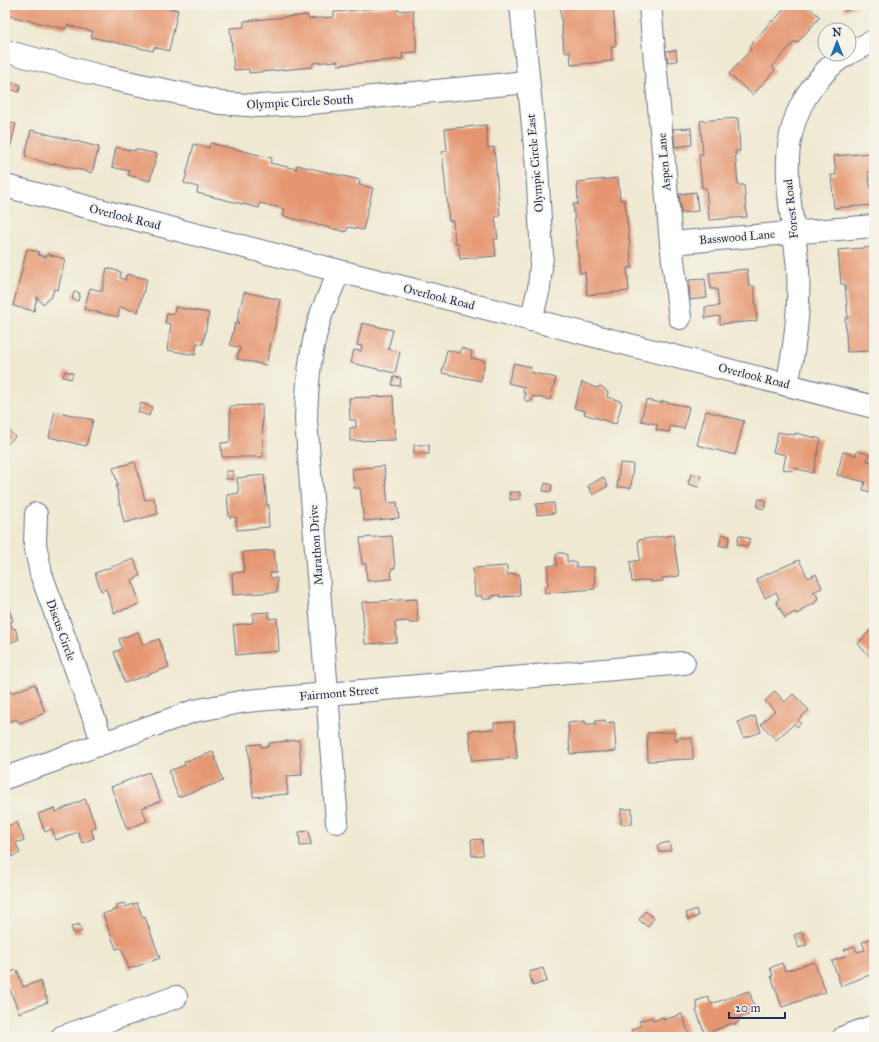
<svg xmlns="http://www.w3.org/2000/svg" width="879" height="1042" font-family="'IM FELL Great Primer',serif">
	<rect width="100%" height="100%" fill="#f7f3e8"/>
	<filter id="ink" filterUnits="userSpaceOnUse"><feTurbulence type="fractalNoise" baseFrequency=".025" numOctaves="2"/><feDisplacementMap in="SourceGraphic" scale="8" xChannelSelector="R" yChannelSelector="G"/><feConvolveMatrix kernelMatrix="1 2 1 2 8 2 1 2 1" color-interpolation-filters="sRGB"/></filter>
	<filter id="wash" filterUnits="userSpaceOnUse"><feTurbulence type="fractalNoise" baseFrequency=".012" numOctaves="4" result="noise"/><feDisplacementMap in="SourceGraphic" scale="16" xChannelSelector="R" yChannelSelector="G"/><feGaussianBlur stdDeviation="0.9" result="paint"/><feColorMatrix in="noise" values="0 0 0 0 0 0 0 0 0 0 0 0 0 0 0 0 0 1.4 0 .05"/><feComposite in="paint" operator="in"/></filter>
	<g filter="url(#wash)">
		<rect width="100%" height="100%" fill="#efe9d1"/>
		<g id="blocks">
			<g fill="#e59671">
				<polygon points="5,5 166,5 165,7 178,10 169,51 154,47 153,51 91,37 93,31 82,29 67,25 66,29 5,15"/>
				<polygon points="560,5 613,5 616,46 611,47 612,61 571,65 570,52 564,52"/>
				<polygon points="779,5 806,5 820,17 797,43 795,41 772,67 775,70 753,95 729,74 751,49 749,47 772,20 773,22 784,9"/>
				<polygon points="842,5 860,5 845,11"/>
				<polygon points="398,6 398,11 413,10 417,52 402,53 403,59 338,65 338,61 325,62 313,63 313,67 249,73 249,69 234,70 230,28 244,27 244,21 308,15 308,19 334,17 334,12"/>
				<polygon points="676,50 677,61 668,62 666,51"/>
				<polygon points="13,82 21,85 19,92 10,89"/>
				<polygon points="738,118 740,151 735,151 738,185 744,185 747,217 709,220 706,188 702,188 699,154 703,154 700,121"/>
				<polygon points="5,122 16,124 9,152 5,151"/>
				<polygon points="486,125 488,148 494,147 500,216 495,217 498,239 494,239 496,256 460,259 458,243 455,243 453,221 449,221 442,152 447,151 445,129"/>
				<polygon points="691,128 692,145 675,147 673,129"/>
				<polygon points="31,130 99,147 92,173 54,163 53,165 25,156"/>
				<polygon points="210,143 272,158 270,163 296,169 297,165 360,180 359,185 373,188 363,230 348,227 346,232 283,216 285,209 276,207 260,203 259,208 197,193 198,187 184,183 194,144 209,148"/>
				<polygon points="116,147 134,151 135,149 157,154 150,181 128,175 129,171 112,167"/>
				<polygon points="872,153 874,171 868,172 873,205 834,208 831,175 836,175 834,156"/>
				<polygon points="618,178 620,200 625,200 632,268 627,268 629,291 587,295 585,272 580,273 573,204 578,204 577,182"/>
				<polygon points="696,192 698,211 681,213 679,194"/>
				<polygon points="874,247 874,351 847,352 845,318 848,318 845,284 841,284 838,250"/>
				<polygon points="27,249 39,252 38,255 46,257 47,254 65,259 58,290 54,289 52,296 43,304 37,297 34,311 13,306"/>
				<polygon points="107,268 121,272 120,278 125,280 127,274 147,279 138,312 120,307 118,317 84,309 90,288 102,291"/>
				<polygon points="747,269 749,286 754,286 757,321 720,324 720,316 705,318 705,307 719,306 717,289 711,289 709,273"/>
				<polygon points="705,279 707,298 690,300 689,280"/>
				<polygon points="74,292 80,293 78,301 72,299"/>
				<polygon points="244,292 281,300 266,365 237,359 240,348 230,345 235,323 238,324 239,321 237,321"/>
				<polygon points="175,307 209,313 203,344 197,343 195,355 167,350 171,324 165,323 167,313 174,314"/>
				<polygon points="362,323 393,330 388,349 400,352 395,373 351,363 354,350 361,351 362,346 357,345"/>
				<polygon points="461,348 472,351 471,358 485,361 481,381 442,373 447,350 460,353"/>
				<polygon points="514,363 531,367 530,372 556,378 550,400 533,396 531,402 526,401 524,399 526,394 523,393 524,387 508,383"/>
				<polygon points="65,371 73,373 71,379 63,377"/>
				<polygon points="394,377 401,378 400,386 392,385"/>
				<polygon points="582,382 596,388 600,386 604,388 606,391 608,392 607,397 620,401 622,403 616,424 584,414 585,411 574,408"/>
				<polygon points="393,396 395,440 350,441 350,428 356,427 356,420 350,420 349,398"/>
				<polygon points="646,400 662,403 662,401 689,407 684,429 670,426 669,432 656,430 657,424 641,421"/>
				<polygon points="141,403 152,407 149,416 138,412"/>
				<polygon points="262,405 263,457 222,457 221,443 230,442 230,406"/>
				<polygon points="55,411 93,420 86,446 49,437"/>
				<polygon points="706,411 744,421 735,455 697,445"/>
				<polygon points="5,426 15,437 5,446"/>
				<polygon points="778,432 795,435 795,433 821,439 813,473 794,468 793,471 783,469 786,455 773,452"/>
				<rect x="414" y="445" width="15" height="9"/>
				<polygon points="857,451 869,454 867,461 874,462 874,493 863,490 865,482 837,475 843,452 856,455"/>
				<polygon points="135,462 145,500 154,498 158,514 124,523 116,486 118,485 113,468"/>
				<polygon points="620,463 633,464 631,488 617,487"/>
				<polygon points="384,466 388,503 397,502 399,518 364,521 360,488 354,488 352,469"/>
				<rect x="226" y="471" width="7" height="8"/>
				<polygon points="691,474 701,476 698,487 688,484"/>
				<polygon points="264,475 267,505 269,505 269,513 268,513 269,527 237,530 236,517 229,517 227,495 239,493 237,478"/>
				<polygon points="603,477 608,486 593,495 588,486"/>
				<polygon points="545,483 552,485 551,492 543,491"/>
				<polygon points="509,492 520,492 520,499 510,500"/>
				<polygon points="759,499 766,500 764,509 757,507"/>
				<polygon points="554,503 555,513 537,515 536,504"/>
				<polygon points="722,534 730,537 727,547 719,545"/>
				<polygon points="673,535 679,576 662,578 663,581 650,582 650,580 632,582 630,562 640,560 638,540"/>
				<polygon points="739,535 750,539 747,547 737,544"/>
				<polygon points="392,536 395,568 391,569 392,579 367,581 366,564 362,564 360,538"/>
				<polygon points="274,550 276,573 270,573 271,578 277,578 277,592 233,595 232,573 244,572 243,552"/>
				<polygon points="559,553 563,553 567,555 567,562 576,562 576,567 594,567 595,589 545,593 545,586 548,586 548,566 557,565 556,555"/>
				<polygon points="134,559 140,576 132,580 140,604 114,613 106,589 101,591 95,573"/>
				<polygon points="799,560 808,578 816,574 822,588 813,592 816,594 818,598 815,603 803,609 802,611 796,614 795,612 785,618 776,601 779,599 776,592 765,598 756,579"/>
				<polygon points="507,566 507,574 519,574 520,596 500,597 500,595 492,596 492,599 482,599 482,596 475,596 473,568"/>
				<polygon points="417,599 418,623 409,623 409,621 395,622 397,642 365,644 362,602"/>
				<polygon points="5,600 13,621 10,622 13,629 15,628 19,639 5,645"/>
				<polygon points="269,612 269,619 277,618 279,651 236,655 233,625 253,623 253,613"/>
				<polygon points="874,626 874,661 858,644"/>
				<polygon points="138,632 143,645 159,639 169,667 125,683 114,652 122,649 119,639"/>
				<polygon points="35,684 45,713 19,723 17,719 5,723 5,688 9,686 11,693"/>
				<polygon points="775,691 785,702 793,694 809,710 798,720 801,723 797,727 794,724 776,740 761,724 775,711 765,701"/>
				<polygon points="755,716 761,732 744,738 738,722"/>
				<polygon points="605,720 605,723 614,722 616,751 570,754 568,723 585,721 585,724 596,724 595,721"/>
				<polygon points="514,722 517,758 472,761 469,731 494,729 494,723"/>
				<polygon points="675,732 675,741 678,741 677,738 692,738 693,759 648,761 647,733"/>
				<polygon points="299,740 302,775 286,776 288,794 253,797 248,745 261,744 261,747 269,746 269,743"/>
				<polygon points="213,752 223,781 178,797 169,771 185,765 184,762"/>
				<polygon points="149,772 161,801 142,808 147,821 127,829 111,787"/>
				<polygon points="85,799 96,827 91,829 94,838 82,843 78,832 56,840 52,829 45,832 38,814 55,808 56,812"/>
				<rect x="621" y="809" width="11" height="15"/>
				<polygon points="17,822 24,840 16,843 20,853 5,859 5,827"/>
				<polygon points="309,831 311,845 300,846 299,832"/>
				<polygon points="482,839 483,855 472,856 471,840"/>
				<polygon points="669,842 671,850 659,852 657,845"/>
				<polygon points="124,903 125,907 137,903 143,918 145,917 160,958 129,969 121,948 116,949 103,914 118,909 116,905"/>
				<polygon points="696,909 698,916 688,920 686,913"/>
				<polygon points="645,911 654,918 648,927 639,920"/>
				<polygon points="79,924 82,931 74,934 71,927"/>
				<polygon points="802,932 807,945 799,948 794,935"/>
				<polygon points="874,937 874,973 870,975 864,977 841,986 832,961 846,956 844,950 854,946 857,952 865,950 862,942"/>
				<polygon points="814,962 826,992 782,1007 771,976 773,976 770,968 782,963 785,971"/>
				<polygon points="543,968 547,981 533,986 529,972"/>
				<polygon points="17,970 23,987 40,981 48,1002 19,1013 5,977 5,974"/>
				<polygon points="749,991 756,1011 738,1018 739,1021 736,1024 730,1024 705,1034 696,1010 698,1009 696,1001 708,997 711,1004"/>
				<polygon points="682,1014 689,1034 680,1037 633,1037 631,1030 641,1026 639,1021 652,1017 653,1021 663,1017 664,1020"/>
			</g>
		</g>
	</g>
	<g filter="url(#ink)">
		<use href="#blocks" fill-opacity="0" stroke="#657086" stroke-width="1"/>
		<g fill="none" stroke-linecap="round" stroke-linejoin="round">
			<g stroke="#657086" stroke-width="24">
				<g id="minor">
					<polyline points="521,5 537,167 542,255 539,288 531,320"/>
					<polyline points="650,5 671,243 680,318"/>
					<polyline points="5,51 108,78 188,95 220,103 260,106 300,104 528,82"/>
					<polyline points="849,53 874,41"/>
					<polyline points="5,186 874,407"/>
					<polyline points="671,243 874,226"/>
					<path d="M787,385C795,347 800,309 798,270C793,204 769,137 818,80C826,70 836,60 848,54"/>
					<polyline points="36,514 35,544 41,574 103,743"/>
					<polyline points="5,778 194,711 246,701 684,663"/>
					<path d="M337,822L306,420C307,383 310,347 322,312C327,299 333,285 339,272"/>
					<polyline points="62,1037 176,997"/>
					<polyline points="844,1037 874,1026"/>
				</g>
			</g>
			<use href="#minor" stroke="#fff" stroke-width="22"/>
		</g>
	</g>
	<g text-anchor="middle" stroke-width="3.5" stroke-linejoin="round" paint-order="stroke">
		<g font-size="12" fill="#1b2f5e" stroke="#f7f3e8">
			<text transform="translate(300 102) rotate(-3)" y="4">Olympic Circle South</text>
			<text transform="translate(664 162) rotate(-95)" y="4">Aspen Lane</text>
			<text transform="translate(535 163) rotate(-95)" y="4">Olympic Circle East</text>
			<text transform="translate(791 209) rotate(-96)" y="4">Forest Road</text>
			<text transform="translate(125 217) rotate(14)" y="4">Overlook Road</text>
			<text transform="translate(737 237) rotate(-5)" y="4">Basswood Lane</text>
			<text transform="translate(439 297) rotate(14)" y="4">Overlook Road</text>
			<text transform="translate(754 376) rotate(14)" y="4">Overlook Road</text>
			<text transform="translate(316 545) rotate(-94)" y="4">Marathon Drive</text>
			<text transform="translate(61 630) rotate(70)" y="4">Discus Circle</text>
			<text transform="translate(339 693) rotate(-5)" y="4">Fairmont Street</text>
		</g>
	</g>
	<rect width="879" height="1042" fill="none" stroke="#f7f3e8" stroke-width="20"/>
	<g transform="translate(837 42)"><circle r="19" fill="#f7f3e8" stroke="#9fa5b1"/>
	<path d="M0-3L7 15L0 10L-7 15Z" fill="#1f6fb2"/>
	<text y="-6" font-size="11" font-weight="bold" text-anchor="middle" fill="#1b2f5e">N</text>
	</g>
	<path d="M729 1012v6h56v-6" fill="none" stroke="#1b2f5e" stroke-width="2"/>
	<text x="735" y="1012" font-size="12" fill="#1b2f5e" stroke="#f7f3e8" stroke-width="3" paint-order="stroke">20 m</text>
</svg>
